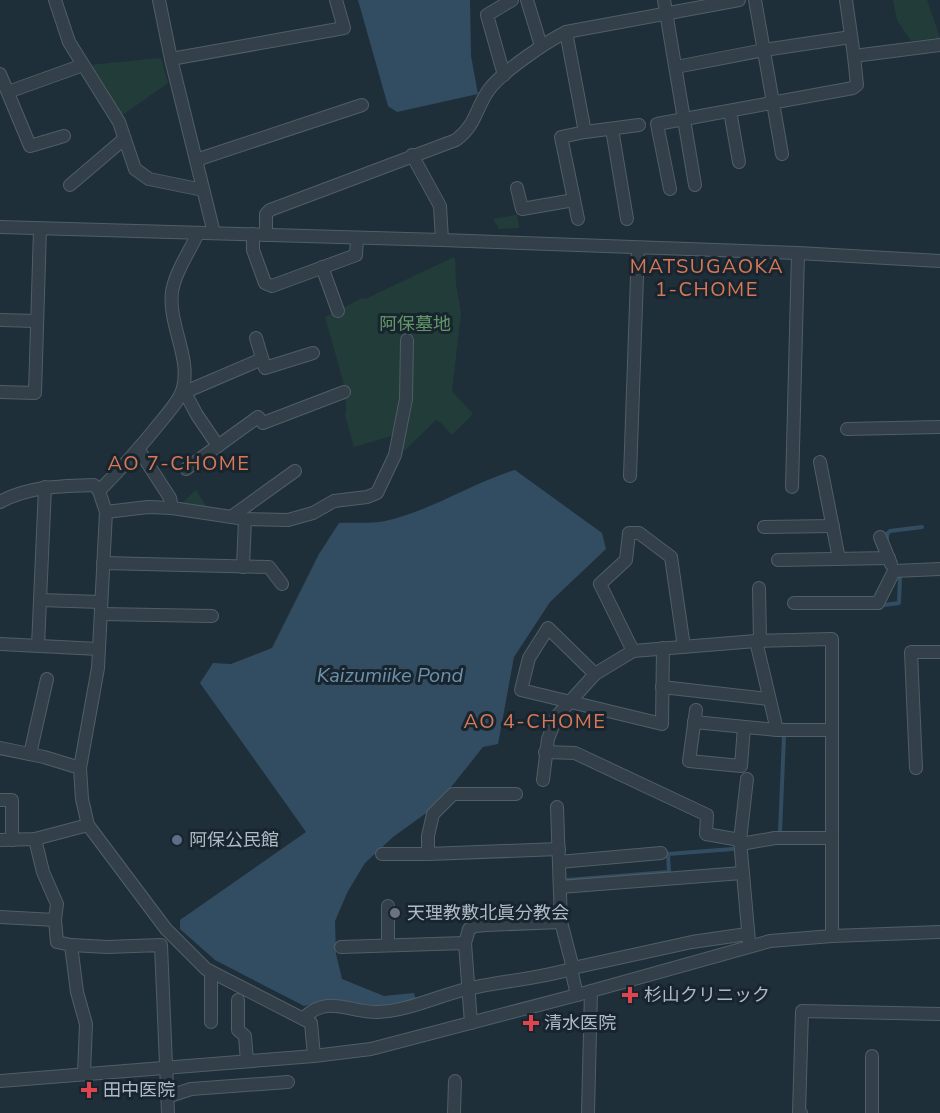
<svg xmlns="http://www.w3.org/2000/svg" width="940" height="1113" font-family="'Nunito Sans','Noto Sans JP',sans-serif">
	<rect width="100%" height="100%" fill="#1f2f39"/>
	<g fill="#223c3a">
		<polygon points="893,0 927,0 940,38 911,41 897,20"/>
		<polygon points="161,58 168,83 121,116 90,65"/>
		<polygon points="517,215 519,228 499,229 493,219"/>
		<path d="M452,258H455L456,284L461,313L452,391L473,414L453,434H451L441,423L436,420L405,450L401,451L394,435L354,447L345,415C348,407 344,397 345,388L325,317L362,298L365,299Z"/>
		<polygon points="196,490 208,509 182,503"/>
	</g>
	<g fill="#324d61">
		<polygon points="358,0 470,0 471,56 478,94 397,112 388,106"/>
		<path d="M515,470L602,533L606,549L550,602L514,657L498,744L483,747L436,806L393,837L365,863L348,891L335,921L336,954L342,979L384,996L414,993L416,1000L378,1008L328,1002L304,1006L215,960L180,929V920L306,832L200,683L213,663L231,664L272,648L319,554L339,523C354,522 371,524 385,521C431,511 470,484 515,470Z"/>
	</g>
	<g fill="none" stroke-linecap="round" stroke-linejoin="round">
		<g stroke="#324d61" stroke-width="4">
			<polyline points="887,542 887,534 890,531 922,527"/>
			<polyline points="884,605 899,603 900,577"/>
			<polyline points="780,832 784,736"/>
			<polyline points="567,880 669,872 668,854 733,849"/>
		</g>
		<g stroke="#505e67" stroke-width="14">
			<g id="minor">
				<polyline points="55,0 69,42 119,122 135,169 149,179 203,190"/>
				<polyline points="159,0 171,59 214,233"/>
				<polyline points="527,0 541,46"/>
				<polyline points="664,0 695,185"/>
				<polyline points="755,0 782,154"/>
				<polyline points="846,0 854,56 940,45"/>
				<polyline points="566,32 585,132 561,137 578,219"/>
				<polyline points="171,59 344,28 336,0"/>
				<polyline points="676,67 764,50 851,37"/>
				<polyline points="0,74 30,146 64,136"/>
				<polyline points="504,75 487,15 512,0"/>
				<polyline points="8,92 83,65"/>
				<polyline points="730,111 739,162"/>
				<polyline points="612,129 627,219"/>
				<polyline points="585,132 639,125"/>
				<polyline points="412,155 440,206 442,240"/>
				<polyline points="196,160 362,105"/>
				<polyline points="70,185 124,139"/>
				<polyline points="517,188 522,209 574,200"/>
				<polyline points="670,189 657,124 853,88 857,85 854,56"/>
				<polyline points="0,227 442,240 798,253 940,261"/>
				<polyline points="253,234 253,250 265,283 272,286 356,255 357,238"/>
				<path d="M266,235V214L270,210L456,140C476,125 475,110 488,91C500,73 546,42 566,32L739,0"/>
				<polyline points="322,267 338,311"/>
				<polyline points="0,320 37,321"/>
				<polyline points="256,338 265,368 313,353"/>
				<polyline points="183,389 197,415 218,446"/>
				<polyline points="0,392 35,393 40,229"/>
				<polyline points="185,392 262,359"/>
				<polyline points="847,429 940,427"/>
				<polyline points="139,450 170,498 172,508"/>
				<polyline points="820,462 839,559"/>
				<polyline points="186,469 258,417 263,423 344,392"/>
				<polyline points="630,476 638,248"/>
				<polyline points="792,487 798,253"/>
				<path d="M99,491C122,468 143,444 163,419C170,410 180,400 183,388C191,357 168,324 172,292C175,272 190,251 198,233"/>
				<path d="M0,502C29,486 61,486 94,485L99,491L106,512L98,668L80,768L82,799L88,825L166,929L206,969L311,1023L314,1056"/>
				<polyline points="106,512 148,507 172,508 245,519 288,520 313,513 334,501 367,497 377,493 395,455 406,399 407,340"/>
				<polyline points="231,517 295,471"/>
				<polyline points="764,527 833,526"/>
				<polyline points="880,537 891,564"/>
				<polyline points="778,560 889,558"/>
				<polyline points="103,563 269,567 282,584"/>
				<polyline points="243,567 245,519"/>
				<polyline points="759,588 760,640"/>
				<polyline points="40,600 101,602"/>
				<polyline points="794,603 878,603 894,571 940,569"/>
				<polyline points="101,614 212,616"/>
				<polyline points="756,641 777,730"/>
				<polyline points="0,644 99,649"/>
				<polyline points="38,646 45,487"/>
				<polyline points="633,651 600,584 626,560 629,533 639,533 671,557 684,647"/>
				<polyline points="595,674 548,628 529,658 521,690 662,724 663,648"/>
				<polyline points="662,687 769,699"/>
				<polyline points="696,710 689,761 741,766 744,727"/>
				<polyline points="694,722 777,730 832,730"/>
				<polyline points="0,748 44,757 80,768"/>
				<polyline points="545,752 575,753 707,815 706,834 740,840"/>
				<polyline points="30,754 47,679"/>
				<polyline points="916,768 911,652 940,652"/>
				<polyline points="747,779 740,840 749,941"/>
				<polyline points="543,780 548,739 557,716 595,674 633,651 756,641 832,639 832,936"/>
				<polyline points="516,794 453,794 433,814 428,836 428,854 559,849"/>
				<polyline points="0,800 12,800 12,840"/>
				<polyline points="557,807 561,922 573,968 571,969 577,995"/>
				<polyline points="35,839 43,872 57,904 55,920 57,942 71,945 77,992 86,1024 84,1073"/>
				<polyline points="0,840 35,839 88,825"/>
				<polyline points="741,844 775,838 832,838"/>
				<polyline points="382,854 428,854"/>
				<polyline points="559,862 661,853"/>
				<polyline points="560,887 742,873"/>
				<polyline points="388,906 388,945"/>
				<polyline points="0,917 55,920"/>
				<polyline points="71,945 107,947 161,945 168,1113"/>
				<polyline points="341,947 465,943"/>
				<polyline points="573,968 692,942 747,934"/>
				<polyline points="211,972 211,1022"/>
				<polyline points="238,1000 238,1030 245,1036 247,1061"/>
				<path d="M304,1018C327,994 350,1013 378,1012C408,1011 437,996 467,989C501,981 537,979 571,969"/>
				<polyline points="471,1023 465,943 469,929 475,926 486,925 561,922"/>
				<polyline points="0,1081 314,1056 371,1049 577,995 770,941 832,936 940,932"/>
				<polyline points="167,1097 191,1089 288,1082"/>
				<polyline points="454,1113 455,1081"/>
				<polyline points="588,1113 591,991"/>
				<polyline points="801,1113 799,1113 802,1011 940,1014"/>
				<polyline points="872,1113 872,1056"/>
			</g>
		</g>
		<use href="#minor" stroke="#334049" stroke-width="12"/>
	</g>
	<circle fill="#5c6f8a" stroke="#19252e" stroke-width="2" cx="177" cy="840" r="6"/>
	<circle fill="#6b7280" stroke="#19252e" stroke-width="2" cx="395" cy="913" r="6"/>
	<g fill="#e0444e" stroke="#19252e" stroke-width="2">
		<path d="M627 986h6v6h6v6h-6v6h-6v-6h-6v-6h6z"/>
		<path d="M528 1014h6v6h6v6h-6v6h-6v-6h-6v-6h6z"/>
		<path d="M86 1081h6v6h6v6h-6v6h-6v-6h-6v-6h6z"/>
	</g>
	<g text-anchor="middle" stroke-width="6" stroke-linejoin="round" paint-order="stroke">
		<g font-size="18" fill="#649767" stroke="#19252e">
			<text x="415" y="330">阿保墓地</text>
		</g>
		<g font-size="18" fill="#adbbc6" stroke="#19252e" text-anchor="start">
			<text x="189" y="846">阿保公民館</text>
			<text x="407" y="919">天理教敷北眞分教会</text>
			<text x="644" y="1001">杉山クリニック</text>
			<text x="544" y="1029">清水医院</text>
			<text x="103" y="1096">田中医院</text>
		</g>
		<g font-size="20" letter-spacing="1.5" fill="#d87856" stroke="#19252e">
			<text x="707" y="273">MATSUGAOKA<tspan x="707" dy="23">1-CHOME</tspan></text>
			<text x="179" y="470">AO 7-CHOME</text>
			<text x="535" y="728">AO 4-CHOME</text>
		</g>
		<g font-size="20" font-style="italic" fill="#6c92ab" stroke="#19252e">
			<text x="390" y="682">Kaizumiike Pond</text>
		</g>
	</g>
</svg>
